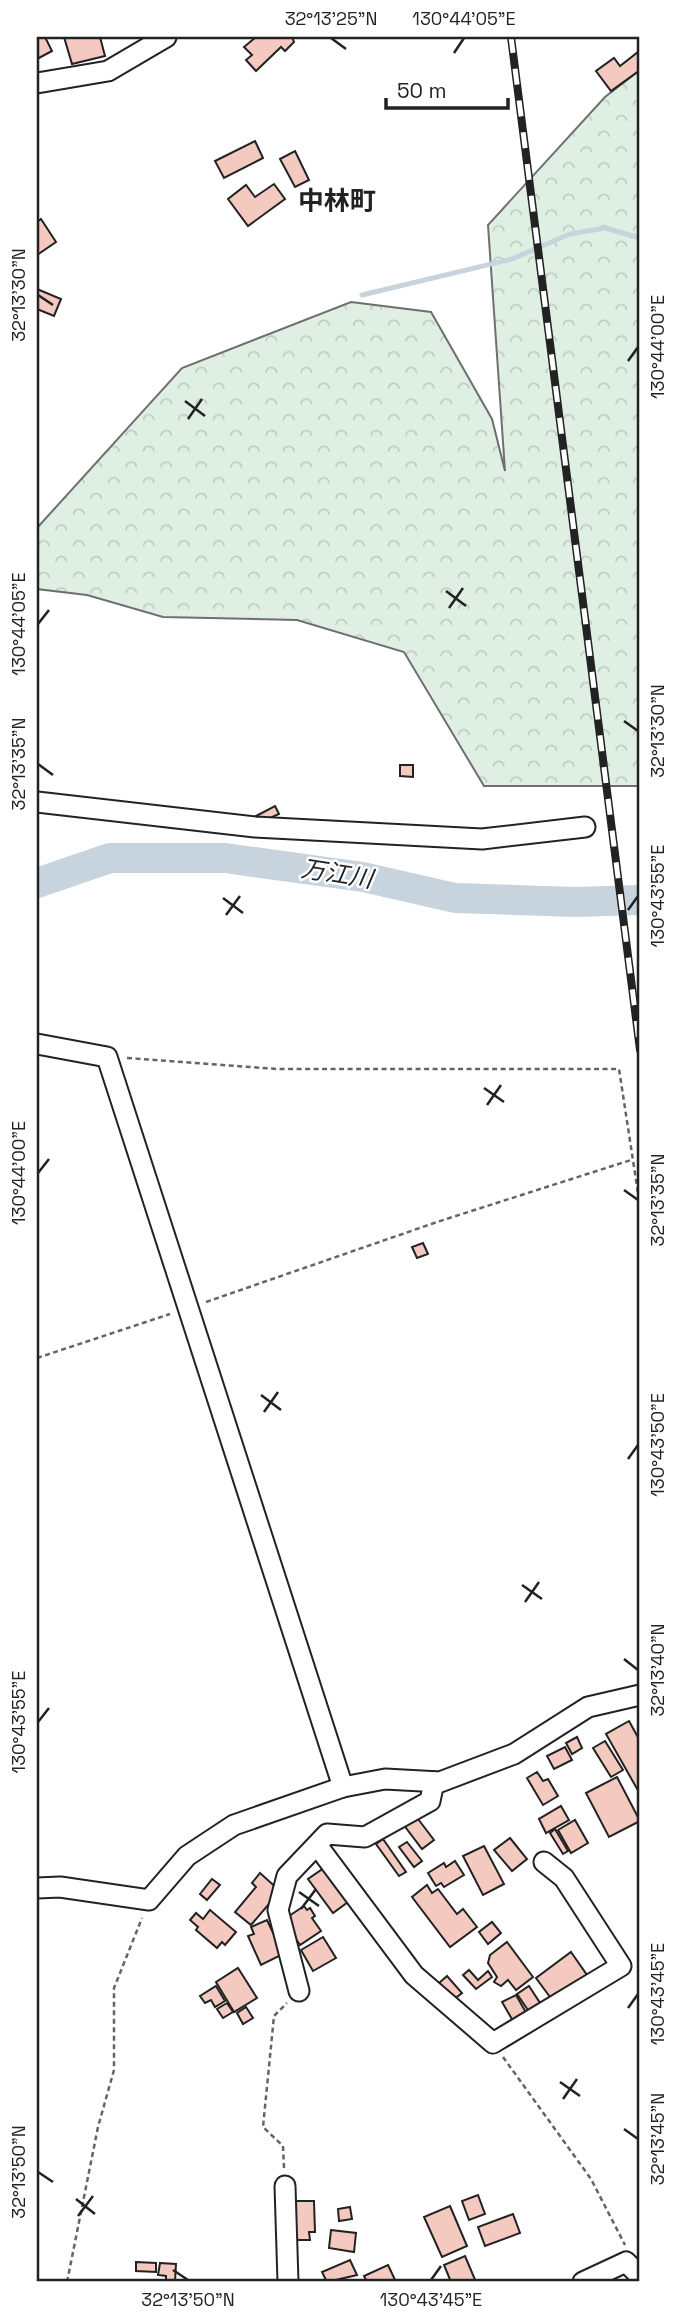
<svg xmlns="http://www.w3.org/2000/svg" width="677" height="2319" font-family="'Space Grotesk','Noto Sans JP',sans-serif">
	<defs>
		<pattern id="forest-crowns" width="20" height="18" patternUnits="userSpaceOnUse" patternTransform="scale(1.75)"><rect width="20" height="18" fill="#e0efe3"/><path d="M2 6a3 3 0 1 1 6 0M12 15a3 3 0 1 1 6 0" fill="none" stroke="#c0cdc2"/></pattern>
	</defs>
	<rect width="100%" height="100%" fill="#fff"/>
	<polygon fill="url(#forest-crowns)" stroke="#6f6f6f" stroke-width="2" points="640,70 640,786 484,786 404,652 297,620 163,617 87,595 37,589 37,528 182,368 351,302 431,312 492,419 505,471 488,225 605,97"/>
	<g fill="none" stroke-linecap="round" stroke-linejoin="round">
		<polyline stroke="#c7d3dd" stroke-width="5" points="362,295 512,259 570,234 605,228 640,238"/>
		<polyline stroke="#c7d3dd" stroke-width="30" points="37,883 110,858 225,858 363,877 455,898 575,902 640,900"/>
	</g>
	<g fill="#f3c9c0" stroke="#222" stroke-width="2">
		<polygon points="37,37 45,37 52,51 37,59"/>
		<polygon points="64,37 100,37 105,56 72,64"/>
		<polygon points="256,37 292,37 294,42 285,51 281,47 256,71 246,60 252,55 244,47"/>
		<polygon points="638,52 640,70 611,91 596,71 614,58 620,66"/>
		<polygon points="255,141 263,158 224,178 215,161"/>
		<polygon points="295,151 309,180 295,187 280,159"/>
		<polygon points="274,184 285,199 248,226 228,199 246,185 255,197"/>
		<polygon points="41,219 56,242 37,255 37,222"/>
		<polygon points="37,289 61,299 54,316 37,309"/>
		<polygon points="400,765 413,765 413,777 400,776"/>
		<polygon points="275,806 279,814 259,823 256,816"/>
		<polygon points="423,1243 428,1254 417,1258 412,1247"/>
		<polygon points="629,1721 640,1741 640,1794 606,1734"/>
		<polygon points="577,1737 582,1748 572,1754 566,1743"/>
		<polygon points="605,1741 623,1770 611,1777 593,1748"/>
		<polygon points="565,1747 572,1760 554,1769 547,1756"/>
		<polygon points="537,1772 543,1781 548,1779 558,1796 543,1805 527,1778"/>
		<polygon points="617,1777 640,1821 609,1837 586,1793"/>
		<polygon points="561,1806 569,1820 546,1833 539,1819"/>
		<polygon points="415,1815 434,1840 422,1849 403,1824"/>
		<polygon points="575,1820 588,1843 571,1853 558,1830"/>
		<polygon points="555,1829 568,1851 563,1854 550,1833"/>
		<polygon points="510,1838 527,1859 512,1871 494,1850"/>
		<polygon points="383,1839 406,1872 399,1876 376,1844"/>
		<polygon points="407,1842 422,1861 414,1867 399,1847"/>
		<polygon points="484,1846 504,1884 483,1895 463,1856"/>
		<polygon points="455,1861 464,1875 444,1887 441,1883 436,1886 428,1873 444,1863 446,1867"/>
		<polygon points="324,1868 348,1902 333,1913 308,1879"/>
		<polygon points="260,1873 280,1891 251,1925 235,1912 256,1887 252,1883"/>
		<polygon points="212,1879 220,1885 207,1900 200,1894"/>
		<polygon points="427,1885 432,1893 438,1889 457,1914 463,1909 477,1927 450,1947 412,1897"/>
		<polygon points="304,1906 307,1910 310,1908 315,1916 312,1918 321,1931 300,1945 283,1920"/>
		<polygon points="210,1910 236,1932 225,1945 222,1942 217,1948 196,1930 198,1927 190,1920 196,1913 203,1919"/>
		<polygon points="267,1920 283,1954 261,1965 248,1936 254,1934 251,1927"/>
		<polygon points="492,1922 501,1933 488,1944 479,1932"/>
		<polygon points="323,1937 336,1958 313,1971 301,1950"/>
		<polygon points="507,1942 533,1977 516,1990 508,1980 501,1986 494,1982 497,1977 488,1963 490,1955"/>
		<polygon points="571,1952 587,1975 550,1997 536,1978"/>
		<polygon points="238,1968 257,1998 234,2012 216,1982"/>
		<polygon points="469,1970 478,1980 488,1971 492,1977 476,1989 463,1975"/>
		<polygon points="447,1976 462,1993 453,2000 439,1983"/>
		<polygon points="216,1986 225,2001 215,2007 211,2000 205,2003 200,1996"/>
		<polygon points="529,1986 542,2006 530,2013 517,1994"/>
		<polygon points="516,1995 528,2016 513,2021 502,2002"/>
		<polygon points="227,2003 233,2012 223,2018 217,2009"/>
		<polygon points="246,2007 253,2018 243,2024 237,2013"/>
		<polygon points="478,2195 485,2214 469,2220 462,2201"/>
		<polygon points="290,2201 314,2201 315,2232 309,2232 310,2240 291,2240"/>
		<polygon points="450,2206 467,2246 442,2257 424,2217"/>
		<polygon points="350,2207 352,2219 339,2221 338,2209"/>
		<polygon points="513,2214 520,2233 485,2246 478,2227"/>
		<polygon points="331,2230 356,2233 354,2252 329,2248"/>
		<polygon points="465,2256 476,2282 451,2282 444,2265"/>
		<polygon points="350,2260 357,2275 327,2282 322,2272"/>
		<polygon points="136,2262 156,2263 156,2272 136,2271"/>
		<polygon points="160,2263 176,2264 175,2282 166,2282 166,2276 158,2275"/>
		<polygon points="388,2265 396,2282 367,2282 364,2276"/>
	</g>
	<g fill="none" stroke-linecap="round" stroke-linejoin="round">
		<g stroke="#222" stroke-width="23">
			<g id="minor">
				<polyline points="37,83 108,71 166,37"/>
				<polyline points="37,802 255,827 482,839 585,827"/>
				<polyline points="37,1044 107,1057 343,1787"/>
				<polyline points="317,1845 414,1975 493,2043 621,1966 564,1878 544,1862"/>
				<polyline points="37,1888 60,1887 149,1900 187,1856 234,1825 343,1787 385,1779 440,1782 514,1754 588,1707 640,1695"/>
				<polyline points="299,1991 278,1910 287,1876 327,1834 365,1837 430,1801 434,1782"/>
				<polyline points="285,2186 288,2282"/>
				<polyline points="583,2282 626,2262 640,2276"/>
			</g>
		</g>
		<g stroke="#646464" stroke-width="2.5" stroke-dasharray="5 3.5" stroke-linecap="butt">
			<polyline points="127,1058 277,1069 619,1069 640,1206"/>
			<polyline points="206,1302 437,1222 631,1160"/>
			<polyline points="37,1358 170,1314"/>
			<polyline points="503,2057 591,2179 625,2245"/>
			<polyline points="284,2168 283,2146 263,2127 274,2016 287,2003"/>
			<polyline points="67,2282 98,2127 114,2070 114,1988 142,1918"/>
		</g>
		<use href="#minor" stroke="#fff" stroke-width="19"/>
		<g stroke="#222" stroke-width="8">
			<polyline id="rail" points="511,37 640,1050"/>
		</g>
		<use href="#rail" stroke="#fff" stroke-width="5" stroke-dasharray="16" stroke-linecap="butt"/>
	</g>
	<path fill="none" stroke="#222" stroke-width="2.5" d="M331,38L346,49M454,53L464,38M38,295L53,305M628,361L638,347M185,401L205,416M188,419L202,399M446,591L466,606M449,608L463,588M38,624L49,610M624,721L638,731M38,764L53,775M223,898L243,913M628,910L638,896M226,915L240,896M484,1088L504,1102M487,1105L501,1085M38,1173L49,1159M624,1190L638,1200M261,1395L281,1410M264,1412L278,1392M628,1459L638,1445M522,1585L542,1599M525,1602L539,1582M624,1659L638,1670M38,1722L49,1708M299,1892L319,1906M301,1909L316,1889M628,2008L638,1994M560,2082L580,2096M563,2099L577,2079M624,2129L638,2139M38,2172L53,2182M76,2199L95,2214M78,2216L93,2196M173,2270L188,2280M431,2280L441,2266"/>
	<g text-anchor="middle" stroke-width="5" stroke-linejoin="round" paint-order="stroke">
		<g font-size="24" font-style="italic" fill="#222" stroke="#fff">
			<text transform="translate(337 874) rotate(9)" y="8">万江川</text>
		</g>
		<g font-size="26" font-weight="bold" fill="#222" stroke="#fff">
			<text x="337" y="210">中林町</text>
		</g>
	</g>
	<rect width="677" height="2319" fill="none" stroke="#ffffff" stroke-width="77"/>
	<path d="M386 98v10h122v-10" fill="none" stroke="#222222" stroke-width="3.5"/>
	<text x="397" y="98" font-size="21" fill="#222222" stroke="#ffffff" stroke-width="5" paint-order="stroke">50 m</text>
	<rect x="38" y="38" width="600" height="2242" fill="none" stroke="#222" stroke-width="2.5"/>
	<g font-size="18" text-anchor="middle" fill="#222">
		<text x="331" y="25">32°13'25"N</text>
		<text x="464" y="25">130°44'05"E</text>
		<text transform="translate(19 295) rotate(-90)" y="6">32°13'30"N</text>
		<text transform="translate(658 347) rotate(-90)" y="6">130°44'00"E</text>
		<text transform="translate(19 624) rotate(-90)" y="6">130°44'05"E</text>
		<text transform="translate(658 731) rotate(-90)" y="6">32°13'30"N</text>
		<text transform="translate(19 764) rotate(-90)" y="6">32°13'35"N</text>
		<text transform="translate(658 896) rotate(-90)" y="6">130°43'55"E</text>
		<text transform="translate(19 1173) rotate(-90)" y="6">130°44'00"E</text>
		<text transform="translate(658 1200) rotate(-90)" y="6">32°13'35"N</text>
		<text transform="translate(658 1445) rotate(-90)" y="6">130°43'50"E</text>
		<text transform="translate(658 1670) rotate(-90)" y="6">32°13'40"N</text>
		<text transform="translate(19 1722) rotate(-90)" y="6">130°43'55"E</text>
		<text transform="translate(658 1994) rotate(-90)" y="6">130°43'45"E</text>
		<text transform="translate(658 2139) rotate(-90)" y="6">32°13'45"N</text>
		<text transform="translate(19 2172) rotate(-90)" y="6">32°13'50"N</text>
		<text x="188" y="2306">32°13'50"N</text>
		<text x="431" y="2306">130°43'45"E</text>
	</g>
</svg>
